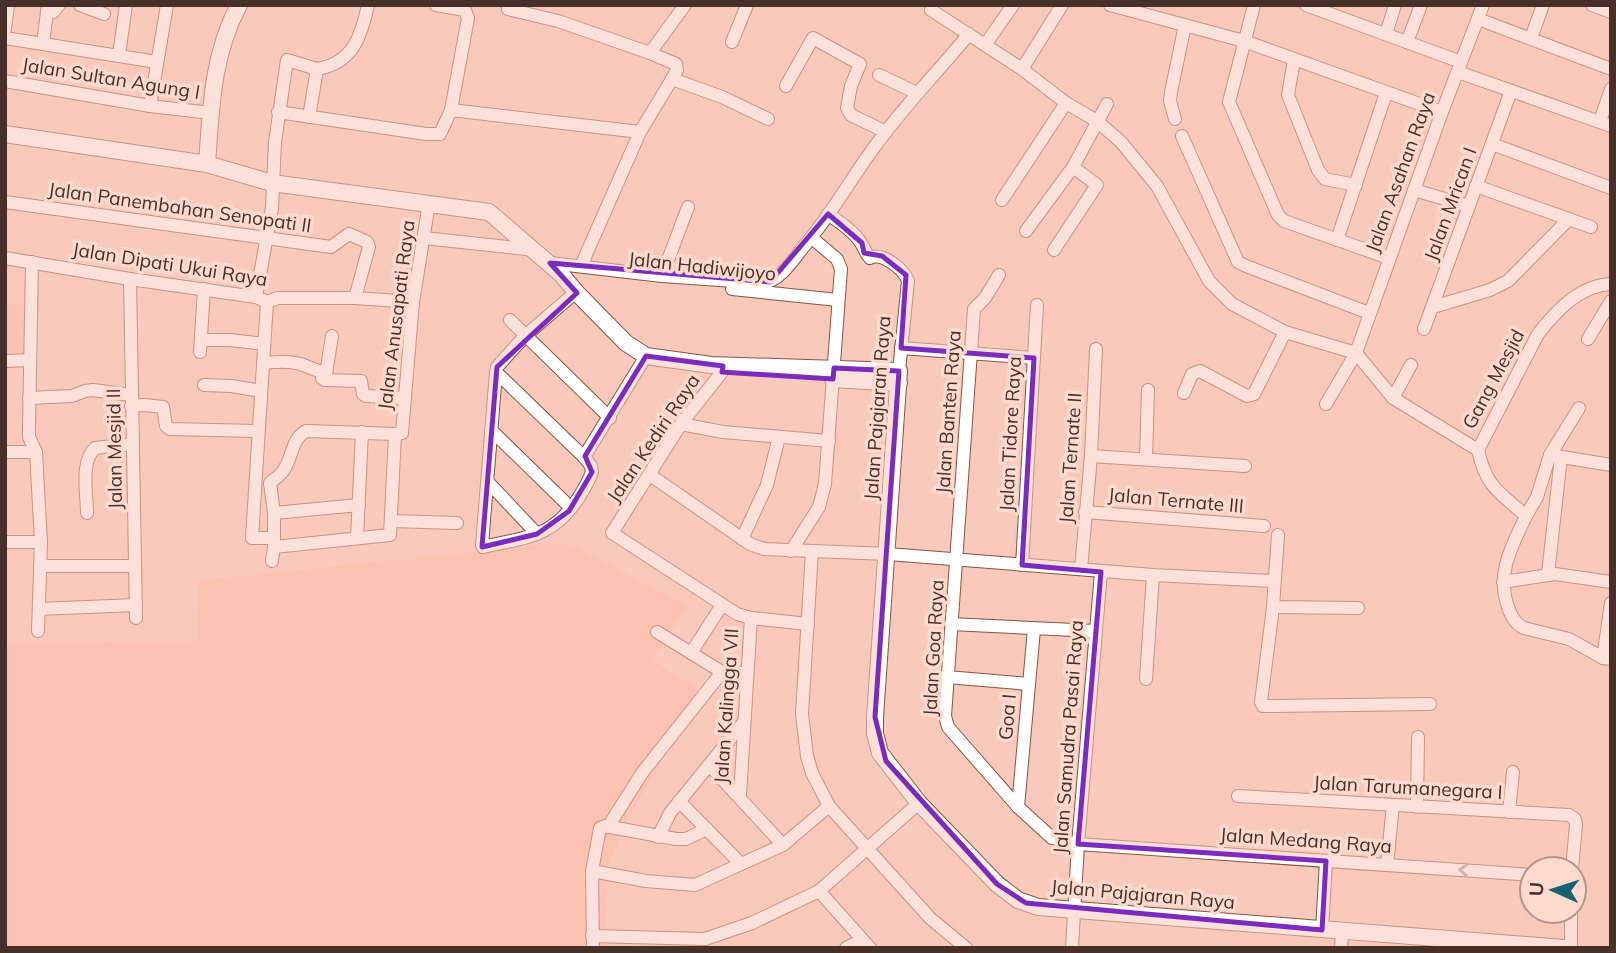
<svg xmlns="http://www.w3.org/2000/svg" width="1616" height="953" font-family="Mulish,sans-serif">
	<rect width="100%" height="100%" fill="#f9c9bb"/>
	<g fill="#ffbca8">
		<polygon points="5,304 30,305 26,355 5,356"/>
		<polygon points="565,542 688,606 652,660 702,691 630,815 605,872 608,948 5,948 5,598 7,642 197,641 198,581"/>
	</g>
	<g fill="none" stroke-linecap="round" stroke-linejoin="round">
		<g stroke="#875445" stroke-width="14">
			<g id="minor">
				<polyline points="80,5 104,14"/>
				<polyline points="1110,5 1244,41 1442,112"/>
				<polyline points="1254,5 1229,102 1278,215 1284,221 1389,258"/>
				<polyline points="1306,5 1461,62"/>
				<polyline points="1592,5 1611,12"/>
				<polyline points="508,9 558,21 650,53 685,5"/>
				<path d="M931,10L1022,69L1066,103L1097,121L1121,142L1157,186L1209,281L1232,304L1285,332L1356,353L1393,398L1478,450C1486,487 1499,492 1526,516C1512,546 1496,573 1508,607C1511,616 1515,624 1524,628L1569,639L1603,658L1611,659"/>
				<polyline points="47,12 53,12 59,5"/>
				<polyline points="1478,19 1611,69"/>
				<polyline points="5,29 8,5"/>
				<polyline points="1386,34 1395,5"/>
				<polyline points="5,38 157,62"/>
				<polyline points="1531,38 1543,5"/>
				<polyline points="732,42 747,5"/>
				<polyline points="1407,42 1421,5"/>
				<polyline points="43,43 48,5"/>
				<polyline points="985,45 1013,5"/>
				<polyline points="650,53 676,64 677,70 672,79 722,97 768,119"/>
				<polyline points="119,55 126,5"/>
				<polyline points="1294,60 1288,95 1318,170 1325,179 1356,185"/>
				<path d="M317,69C353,63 361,37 368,5"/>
				<polyline points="1022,69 1062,5"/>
				<polyline points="1458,72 1611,126"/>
				<polyline points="879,75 917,93"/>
				<polyline points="5,81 150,106 211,113"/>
				<polyline points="786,86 813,38 860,64 851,86 847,108 851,115 886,132"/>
				<polyline points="150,106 167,5"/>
				<polyline points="451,110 640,132 581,266"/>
				<polyline points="278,112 426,134 440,134 451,110 468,18 465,10 436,5"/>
				<polyline points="1175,119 1170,101 1171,92 1185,25"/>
				<polyline points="1600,121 1611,89"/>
				<polyline points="640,132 672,79"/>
				<polyline points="1182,136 1238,262 1246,266 1369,313"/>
				<polyline points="1492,144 1611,188"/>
				<polyline points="1476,186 1591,227"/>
				<polyline points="1414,190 1469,206"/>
				<polyline points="1002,200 1066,103"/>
				<polyline points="5,202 331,247 349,234 367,242 369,247 355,298"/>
				<path d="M828,214C839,222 854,231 861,243C865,249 865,253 870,258C882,252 904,269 908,281L899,371"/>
				<polyline points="1026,231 1073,167 1107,104"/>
				<polyline points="424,238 535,250"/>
				<polyline points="1337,240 1386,93"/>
				<polyline points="1054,250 1097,185 1073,167"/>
				<polyline points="5,258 130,279 256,297 267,302 278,298 355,298 413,302"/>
				<polyline points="32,262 29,427 29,437 36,452 41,542 38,631"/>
				<path d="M550,263L662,276L763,283C781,281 794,258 805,245C831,215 850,180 873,149C902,108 937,73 969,34"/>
				<polyline points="999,275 985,298 974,309 945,716 948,727 1018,807 1052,838 1078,844 1532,875"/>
				<polyline points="662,276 688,207"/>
				<polyline points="130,279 136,618"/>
				<polyline points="732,289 838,300"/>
				<polyline points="256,297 272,208 275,142 287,60 317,69 309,117"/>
				<polyline points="267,302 252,538 274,538"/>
				<polyline points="1433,307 1490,290 1508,281 1569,219"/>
				<polyline points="510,320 610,418"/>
				<polyline points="1424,329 1511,91"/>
				<polyline points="1588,339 1611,301"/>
				<polyline points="201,340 230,340 264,344"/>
				<polyline points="901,348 1034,358"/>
				<polyline points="200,352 204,289"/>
				<polyline points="5,361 30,360"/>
				<path d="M263,363C276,362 293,360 306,366C311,368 315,370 322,372V378L325,380L361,381L363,394L366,396L404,398"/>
				<polyline points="724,364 722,372 681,424 612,533 737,614 751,618 808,624"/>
				<path d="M496,372L584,457L591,466L592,472C589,481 584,489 579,497C553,538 526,537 483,547L482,545L496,372L497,367L525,336L576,292"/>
				<polyline points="325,380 332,336"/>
				<polyline points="204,385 231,386 261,391"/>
				<polyline points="1184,393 1192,374 1200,371 1247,396 1254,394 1285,332"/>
				<polyline points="29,398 72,396 85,391 93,390 131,395"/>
				<polyline points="1393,398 1411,365"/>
				<polyline points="1326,404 1356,353 1442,112 1483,5"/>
				<polyline points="131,406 144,405 163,407 166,426 170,429 258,431"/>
				<polyline points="681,424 723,432 829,441"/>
				<polyline points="491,430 571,508"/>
				<path d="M1478,450L1538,334C1556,311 1580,285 1611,284"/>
				<polyline points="5,452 36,452"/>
				<polyline points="1550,455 1579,408"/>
				<polyline points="1091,456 1245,466"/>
				<polyline points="584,457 646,356"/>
				<polyline points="1146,459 1148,390"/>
				<polyline points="650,475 750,544 764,549 888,554 1153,575 1274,581"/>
				<polyline points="488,482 537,534"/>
				<path d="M359,505L274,513L270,483C274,479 280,476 283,471C293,458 291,439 306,431L395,434L402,433L413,302L429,203"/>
				<polyline points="1085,512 1264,526"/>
				<path d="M87,513C87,493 80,462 95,448L133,444"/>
				<polyline points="1526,516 1537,497 1550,455 1611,465"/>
				<polyline points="391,521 457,523"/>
				<polyline points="1278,535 1273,607 1358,608"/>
				<polyline points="357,538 362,432"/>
				<polyline points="742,539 767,485 779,437"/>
				<polyline points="5,542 41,542"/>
				<polyline points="274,547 390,535 395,434"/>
				<polyline points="791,551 819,507 825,484 841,269 837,259 812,238"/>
				<polyline points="812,551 802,714 807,756 812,773 829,806 847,826 930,918 966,948"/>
				<polyline points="272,561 274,547 274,513"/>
				<polyline points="1022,565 1037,305"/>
				<polyline points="40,566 133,566"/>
				<polyline points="1081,569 1091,456 1096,349"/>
				<polyline points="1548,574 1561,457"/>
				<polyline points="1503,582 1555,574 1611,582"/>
				<polyline points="1273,607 1261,702 1263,706 1430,704"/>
				<polyline points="39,609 136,605"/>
				<polyline points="951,624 1095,631"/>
				<polyline points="657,632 722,672 747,673"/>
				<polyline points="691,653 722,605"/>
				<polyline points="1603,658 1611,603"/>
				<polyline points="947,677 1029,684"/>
				<polyline points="1146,679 1153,575"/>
				<polyline points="709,765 783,845"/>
				<polyline points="740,795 751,618"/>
				<polyline points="1238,796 1569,815 1575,819 1576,825 1572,869"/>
				<polyline points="679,801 741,864"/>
				<polyline points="1018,807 1034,629"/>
				<polyline points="1417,807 1418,737"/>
				<polyline points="1509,812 1513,772"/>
				<polyline points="608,827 642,773 722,672"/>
				<polyline points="658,837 670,813 743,723"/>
				<polyline points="1387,865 1393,805"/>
				<polyline points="592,871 646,881 695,885 783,845 829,806"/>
				<polyline points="819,891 870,948"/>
				<polyline points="1571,911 1571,948"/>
				<polyline points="1322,930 1326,861"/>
				<polyline points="592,936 705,939 752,923 819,891 919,803"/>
				<polyline points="593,948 592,871 600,828 605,826 676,839 686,839 707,829"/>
				<polyline points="846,948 862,940"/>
				<polyline points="1072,948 1078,844 1101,572"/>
				<polyline points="1341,948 1342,932"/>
			</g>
		</g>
		<g stroke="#875445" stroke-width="18">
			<g id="tertiary">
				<polyline points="5,134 207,164 272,183 489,212 561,274 576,292 626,343 646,356 711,365 899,371 875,717 875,733 880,753 919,803 997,884 1018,900 1038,907 1564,948"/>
				<path d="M207,164C211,109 212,55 239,5"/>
				<polyline points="833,379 899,383"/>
			</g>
		</g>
		<use href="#minor" stroke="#fff" stroke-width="12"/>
		<use href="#tertiary" stroke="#fff" stroke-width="16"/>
	</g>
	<defs><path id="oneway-chevron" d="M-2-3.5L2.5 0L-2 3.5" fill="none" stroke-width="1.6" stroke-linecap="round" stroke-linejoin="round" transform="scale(1.75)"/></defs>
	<use stroke="#a39894" href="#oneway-chevron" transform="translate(1464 870) rotate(-176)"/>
	<path d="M0 0H1616V953H0ZM828,214L862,243L864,253L882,256L906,275L901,348L1034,358L1022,565L1101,572L1078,844L1326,861L1322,930L1026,903L997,884L886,761L875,717L899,371L834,368L833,379L722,372L723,366L646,356L585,456L592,472L569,511L537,534L482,547L497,367L577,293L550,263L770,282Z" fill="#f9c9bb" fill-opacity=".55" fill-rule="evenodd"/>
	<path fill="none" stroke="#7b2cbf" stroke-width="5" stroke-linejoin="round" d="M828,214L862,243L864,253L882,256L906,275L901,348L1034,358L1022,565L1101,572L1078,844L1326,861L1322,930L1026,903L997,884L886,761L875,717L899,371L834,368L833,379L722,372L723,366L646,356L585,456L592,472L569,511L537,534L482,547L497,367L577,293L550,263L770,282Z"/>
	<g text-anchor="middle" stroke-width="7" stroke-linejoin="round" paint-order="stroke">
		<g font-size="19" fill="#473029" stroke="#fed9ce">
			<text transform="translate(111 78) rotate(9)" y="7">Jalan Sultan Agung I</text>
			<text transform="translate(1400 172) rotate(-70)" y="7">Jalan Asahan Raya</text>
			<text transform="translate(1450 204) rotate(-70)" y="7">Jalan Mrican I</text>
			<text transform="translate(180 207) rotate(8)" y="7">Jalan Panembahan Senopati II</text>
			<text transform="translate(170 264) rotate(9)" y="7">Jalan Dipati Ukui Raya</text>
			<text transform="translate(702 266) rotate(6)" y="7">Jalan Hadiwijoyo</text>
			<text transform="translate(396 315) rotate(-83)" y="7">Jalan Anusapati Raya</text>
			<text transform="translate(1493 379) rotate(-62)" y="7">Gang Mesjid</text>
			<text transform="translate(877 408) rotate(-86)" y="7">Jalan Pajajaran Raya</text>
			<text transform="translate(948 412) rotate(-86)" y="7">Jalan Banten Raya</text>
			<text transform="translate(1010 434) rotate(-87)" y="7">Jalan Tidore Raya</text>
			<text transform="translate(653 438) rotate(-56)" y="7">Jalan Kediri Raya</text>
			<text transform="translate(114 449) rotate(-91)" y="7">Jalan Mesjid II</text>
			<text transform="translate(1070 458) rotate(-86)" y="7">Jalan Ternate II</text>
			<text transform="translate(1176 500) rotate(5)" y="7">Jalan Ternate III</text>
			<text transform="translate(933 648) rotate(-87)" y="7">Jalan Goa Raya</text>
			<text transform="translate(726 706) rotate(-86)" y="7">Jalan Kalingga VII</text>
			<text transform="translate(1007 717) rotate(-85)" y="7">Goa I</text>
			<text transform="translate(1068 737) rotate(-86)" y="7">Jalan Samudra Pasai Raya</text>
			<text transform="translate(1408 787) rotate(3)" y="7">Jalan Tarumanegara I</text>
			<text transform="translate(1306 840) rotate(4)" y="7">Jalan Medang Raya</text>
			<text transform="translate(1143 894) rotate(5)" y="7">Jalan Pajajaran Raya</text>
		</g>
	</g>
	<rect width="1616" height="953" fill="none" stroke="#473029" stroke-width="14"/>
	<g transform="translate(1553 890) rotate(273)"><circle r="33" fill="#fed9ce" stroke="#b5958c" stroke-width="2"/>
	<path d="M0-5L12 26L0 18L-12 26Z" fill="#196071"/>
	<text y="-10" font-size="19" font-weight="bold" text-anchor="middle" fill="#473029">U</text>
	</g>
</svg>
